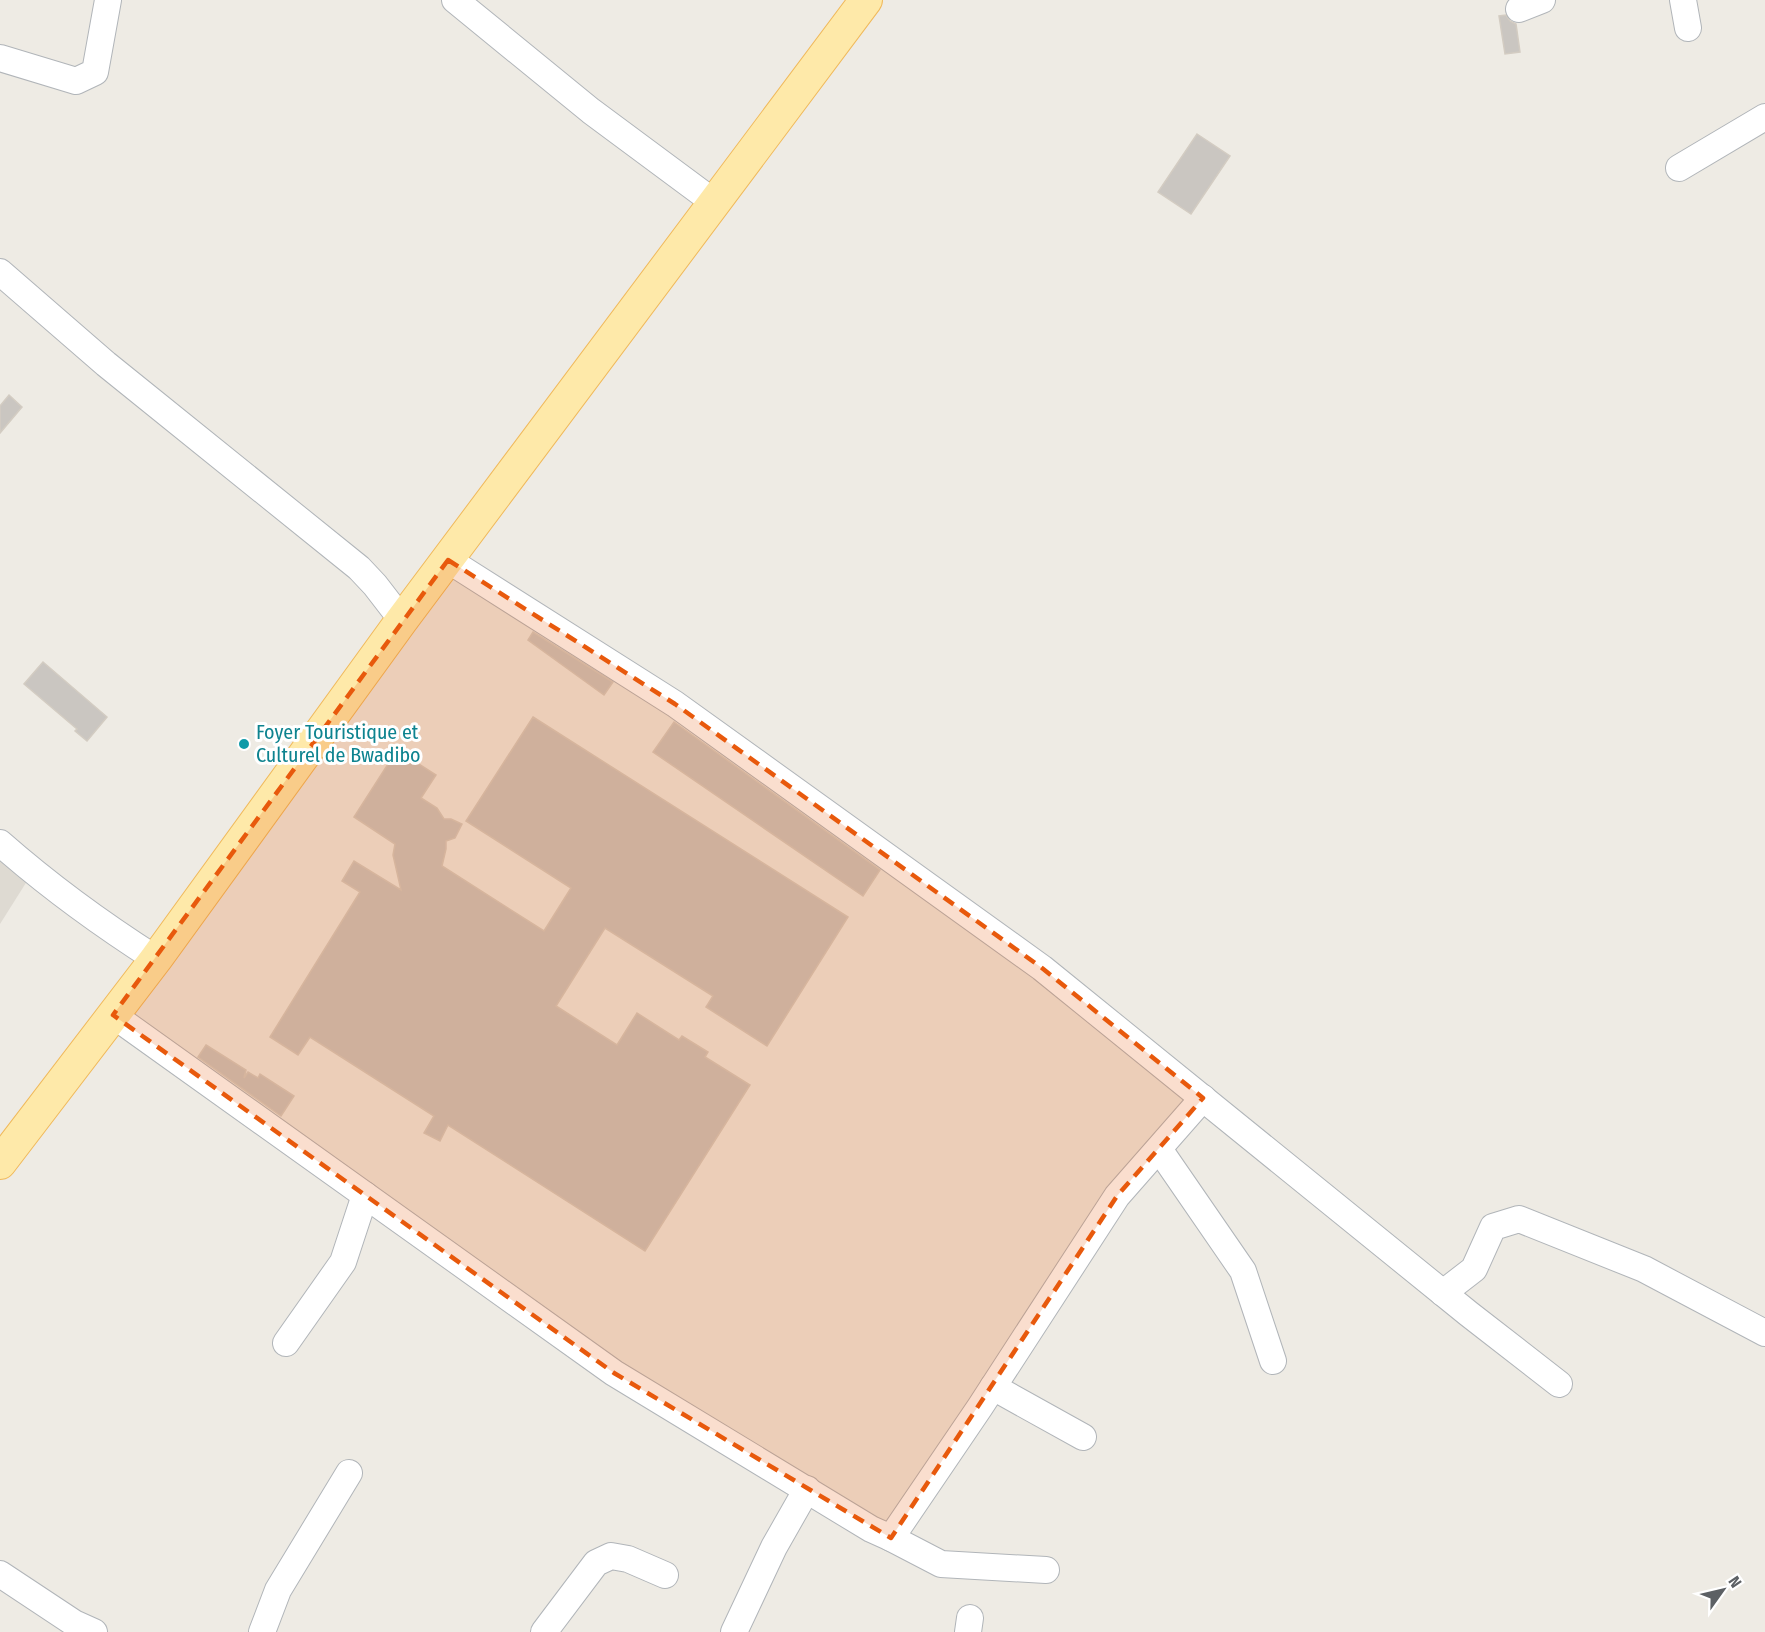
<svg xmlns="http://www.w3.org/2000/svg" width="1765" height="1632" font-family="'Fira Sans Condensed',sans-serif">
	<rect width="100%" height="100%" fill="#eeebe4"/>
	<polygon fill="#dedad2" points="0,850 29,878 0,924"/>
	<g fill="#cac6c1" stroke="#d3ccc2" stroke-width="1.5">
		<polygon points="1506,15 1510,21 1516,24 1520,52 1505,54 1499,16"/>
		<polygon points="1197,134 1230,156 1191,214 1158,192"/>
		<polygon points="9,395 22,407 0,433 0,406"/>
		<polygon points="533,632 613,682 604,695 528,640"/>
		<polygon points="43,662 107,717 87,741 75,731 77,729 24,684"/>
		<polygon points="533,717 848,917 767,1046 706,1007 713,996 605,928 556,1006 617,1045 637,1013 679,1040 682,1036 708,1052 705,1057 750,1085 645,1251 448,1125 440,1141 424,1133 434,1116 310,1037 298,1055 270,1037 360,892 342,881 354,861 401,890 393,855 395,844 354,817 397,750 436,775 421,798 437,808 444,819 451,819 462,824 455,838 446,841 446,849 442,866 544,931 571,888 466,821"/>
		<polygon points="674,722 880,870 863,896 653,752"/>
		<polygon points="206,1045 246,1070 244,1078 248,1072 258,1078 260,1074 294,1096 281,1116 198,1057"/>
	</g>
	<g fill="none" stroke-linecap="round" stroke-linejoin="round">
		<g stroke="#b1b5b9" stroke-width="28">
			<g id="minor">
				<polyline points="455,0 591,111 715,203"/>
				<polyline points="1683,0 1688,28"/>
				<polyline points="1519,9 1542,0"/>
				<polyline points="0,58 76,81 95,72 108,0"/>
				<polyline points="1679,168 1765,117"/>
				<polyline points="0,272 106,364 359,568 375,585 402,620"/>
				<polyline points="448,560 675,704 1042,968 1469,1314 1559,1384"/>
				<path d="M0,843C49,886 101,924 156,959"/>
				<polyline points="113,1015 614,1373 871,1529 891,1538 980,1407 1117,1196 1203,1098"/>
				<polyline points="1159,1149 1243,1271 1273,1361"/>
				<polyline points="1443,1293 1474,1269 1493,1227 1519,1219 1644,1269 1765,1333"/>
				<polyline points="286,1343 343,1262 365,1195"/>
				<polyline points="993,1387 1083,1437"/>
				<polyline points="891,1538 941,1564 1046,1570"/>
				<polyline points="0,1574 74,1623 94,1632"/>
				<polyline points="262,1632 278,1590 349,1473"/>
				<polyline points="544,1632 596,1563 611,1556 628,1559 665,1575"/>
				<polyline points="734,1632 774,1547 807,1489"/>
				<polyline points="968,1632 970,1618"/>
			</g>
		</g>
		<g stroke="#f0b95b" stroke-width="34">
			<polyline id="major" points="0,1163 156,959 402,620 866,0"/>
		</g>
		<use href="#minor" stroke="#fff" stroke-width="26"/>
		<use href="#major" stroke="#fee9a9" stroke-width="32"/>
	</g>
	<path fill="#e8590c" fill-opacity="0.2" stroke="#e8590c" stroke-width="4.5" stroke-dasharray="12 8" stroke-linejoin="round" d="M448,560L675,704L1042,968L1203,1098L1117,1196L891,1538L614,1373L113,1015Z"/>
	<circle fill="#0f9aa8" stroke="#fff" stroke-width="2" cx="244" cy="744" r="6"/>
	<g text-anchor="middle" stroke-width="6" stroke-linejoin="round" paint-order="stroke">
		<g font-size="20" fill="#0d838f" stroke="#fff" text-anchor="start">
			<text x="256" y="739">Foyer Touristique et<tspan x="256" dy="23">Culturel de Bwadibo</tspan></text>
		</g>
	</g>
	<g transform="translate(1723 1590) rotate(56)" stroke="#ffffff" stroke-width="4.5" paint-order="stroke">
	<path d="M0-4.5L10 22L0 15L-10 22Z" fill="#5c6064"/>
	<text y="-9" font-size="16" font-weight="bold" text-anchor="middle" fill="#5c6064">N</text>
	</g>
</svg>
